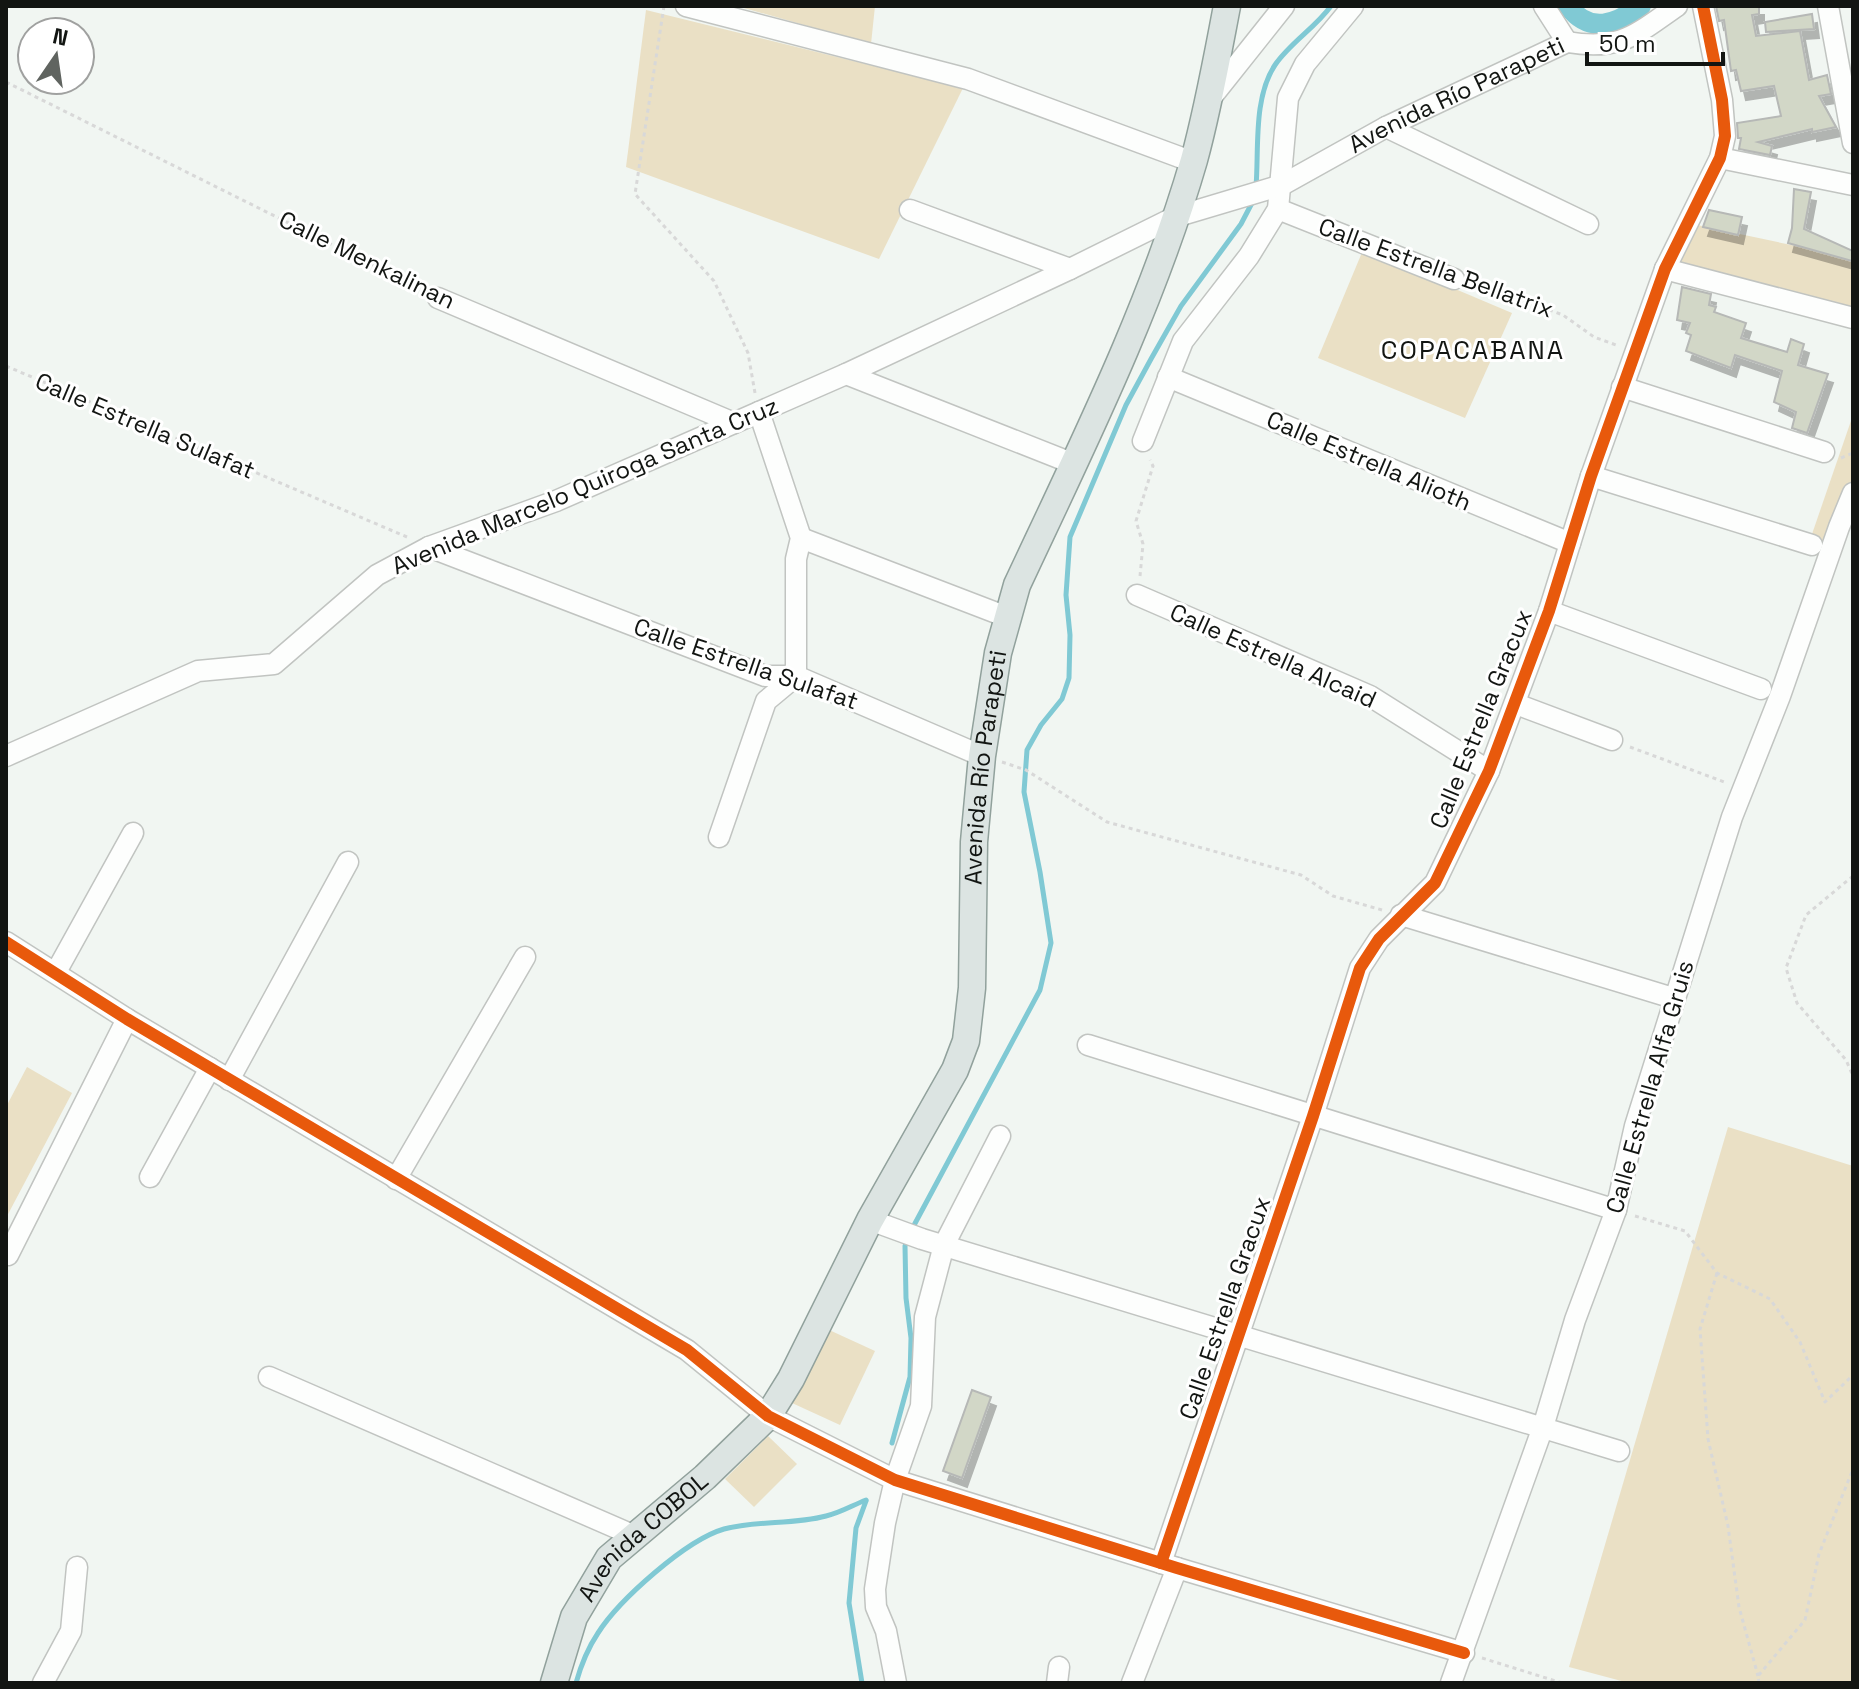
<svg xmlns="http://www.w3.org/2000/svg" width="1859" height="1689" font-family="'Space Grotesk',sans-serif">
	<defs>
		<filter id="shadow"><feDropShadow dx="5" dy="9" stdDeviation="0" flood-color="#0004"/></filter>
	</defs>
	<rect width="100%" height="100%" fill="#f1f6f2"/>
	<g fill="#eae0c5">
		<polygon points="737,6 875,6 871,44"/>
		<polygon points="646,10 963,88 879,259 626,167"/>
		<polygon points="1697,225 1853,258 1853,312 1677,264"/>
		<polygon points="1363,250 1512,313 1465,418 1318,358"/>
		<polygon points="1853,415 1853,480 1829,546 1811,537"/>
		<polygon points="27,1067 72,1093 6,1218 6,1107"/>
		<polygon points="1728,1127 1853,1166 1853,1683 1629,1683 1569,1667"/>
		<polygon points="827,1329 875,1351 840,1425 792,1403"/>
		<polygon points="768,1436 797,1464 754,1507 725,1479"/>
	</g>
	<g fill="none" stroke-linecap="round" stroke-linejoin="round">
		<g stroke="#80c9d4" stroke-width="5">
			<path d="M1256,187C1259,149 1253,98 1275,65C1290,43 1315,28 1331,6"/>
			<polyline points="912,1229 1040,990 1051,943 1040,872 1024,792 1027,750 1041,725 1062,699 1069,678 1070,635 1066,595 1070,537 1126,405 1151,359 1181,306 1241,224 1253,201"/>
			<polyline points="892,1443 910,1377 911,1338 906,1298 905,1246 908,1239"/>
			<path d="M576,1683C581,1665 588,1648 598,1633C619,1600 686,1540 724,1529C757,1520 793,1525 826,1516C840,1513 853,1505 866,1500"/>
			<polyline points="862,1683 849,1603 856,1528 866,1501"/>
		</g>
		<path stroke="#80c9d4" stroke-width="20" d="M1568,6C1590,35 1616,24 1641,6"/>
	</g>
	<g fill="#d2d7c7" stroke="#b6b8b6" stroke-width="2" filter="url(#shadow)">
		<polygon points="1716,6 1759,6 1759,14 1752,15 1756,36 1800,31 1809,80 1827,75 1831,94 1819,96 1836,127 1812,132 1812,129 1758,142 1772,146 1770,155 1739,149 1741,138 1738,138 1737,123 1781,116 1774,86 1741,91 1736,70 1731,71 1724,20 1719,21"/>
		<polygon points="1812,14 1814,29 1766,32 1765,22"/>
		<polygon points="1794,189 1811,192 1804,229 1853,251 1852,261 1788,243 1792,228"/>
		<polygon points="1709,210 1742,217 1738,235 1703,227"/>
		<polygon points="1682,287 1711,294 1709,305 1716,307 1714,312 1746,323 1741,338 1787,352 1791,339 1804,344 1798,365 1828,374 1807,433 1792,428 1796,412 1774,402 1782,371 1735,355 1731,368 1686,351 1691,335 1686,333 1690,323 1677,320"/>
		<polygon points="972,1390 991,1397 962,1478 943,1471"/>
	</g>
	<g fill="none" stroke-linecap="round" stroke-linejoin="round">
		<g stroke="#c1c4c1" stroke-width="23">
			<g id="minor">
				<polyline points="686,6 968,79 1193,162"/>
				<polyline points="1544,6 1567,42"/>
				<polyline points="1828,6 1853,143"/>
				<polyline points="1210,99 1284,6"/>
				<polyline points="1386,127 1588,224"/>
				<polyline points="1720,158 1853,185"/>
				<polyline points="1278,209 1454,279"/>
				<polyline points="910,210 1070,269"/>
				<polyline points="1665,269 1853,318"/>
				<polyline points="438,298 734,423"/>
				<polyline points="846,374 1074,464"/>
				<polyline points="1168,377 1570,543"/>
				<polyline points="1622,387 1824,452"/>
				<polyline points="759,412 801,538 796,559 796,676"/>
				<polyline points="1143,441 1183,341 1249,256 1278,209 1288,98 1305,64 1353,6"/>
				<polyline points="1591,476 1812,545"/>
				<polyline points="801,538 1007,617"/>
				<polyline points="429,547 765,676 796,676 982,756"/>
				<polyline points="1137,595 1370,696 1489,771"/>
				<polyline points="1549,611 1761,689"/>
				<polyline points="1516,704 1612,740"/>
				<path id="s1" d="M6,756L198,671L274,664L377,575L429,547L556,501L846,374L1070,269L1175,217L1282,185L1386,127L1567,42C1621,51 1635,35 1677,6"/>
				<polyline points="719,837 766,701 796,676"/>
				<polyline points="1401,915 1673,998"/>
				<polyline points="6,942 127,1019 687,1350 768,1416 895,1480 1177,1568 1464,1653"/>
				<polyline points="56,972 133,833"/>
				<polyline points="1088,1045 1616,1210"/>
				<polyline points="229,1080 348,862"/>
				<polyline points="150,1177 210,1068"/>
				<polyline points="396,1179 525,957"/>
				<polyline points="870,1220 922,1239 1619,1451"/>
				<polyline points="6,1254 8,1255 127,1019"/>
				<polyline points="269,1377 635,1536"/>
				<polyline points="1161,1563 1313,1116 1360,968 1379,939 1435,883 1489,771 1549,611 1591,476 1665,269 1720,158 1725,136 1722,100 1703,6"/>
				<polyline points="43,1683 71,1631 77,1567"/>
				<polyline points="896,1683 886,1631 876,1607 875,1589 885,1523 895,1480 921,1406 925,1317 944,1245 1000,1136"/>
				<polyline points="1057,1683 1059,1667"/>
				<polyline points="1132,1683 1177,1568"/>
				<polyline points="1451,1683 1543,1427 1575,1320 1616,1210 1635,1126 1732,817 1780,696 1839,527 1853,493"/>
			</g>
		</g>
		<g stroke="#91a19c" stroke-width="29">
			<g id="major">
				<path id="s2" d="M554,1683L574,1617L609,1558L705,1477L768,1416L791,1379L870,1220L955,1070L966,1041L972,988L974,842L982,756L998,653L1017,585C1082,446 1151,308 1194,160C1208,109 1217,58 1227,6"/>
			</g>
		</g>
		<g stroke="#d8d8d8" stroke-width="3" stroke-dasharray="4 4" stroke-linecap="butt">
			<polyline points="664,6 635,194 714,281 748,353 755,393"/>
			<polyline points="6,82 421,289"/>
			<polyline points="1474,282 1563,315 1594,337 1616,345"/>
			<polyline points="6,366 407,537"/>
			<polyline points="1841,458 1853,453"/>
			<polyline points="1140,576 1143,544 1136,521 1153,466 1150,460"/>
			<polyline points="1630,747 1727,783"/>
			<polyline points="1002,762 1026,770 1107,822 1301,875 1333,896 1382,910"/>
			<polyline points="1853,876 1806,915 1786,968 1797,1003 1846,1060 1853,1076"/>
			<polyline points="1635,1216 1685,1231 1717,1273 1770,1299 1800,1342 1825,1402 1853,1375"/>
			<polyline points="1717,1273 1700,1329 1708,1439 1728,1526 1739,1607 1758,1676"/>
			<polyline points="1482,1658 1562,1683"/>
			<polyline points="1759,1683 1758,1676 1805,1620 1819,1554 1853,1469"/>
		</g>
		<use href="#minor" stroke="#fdfefd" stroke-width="20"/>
		<use href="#major" stroke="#dce4e2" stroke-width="26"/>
		<g stroke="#fff" stroke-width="17">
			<g id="cycleway">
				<polyline points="6,942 127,1019 687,1350 768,1416 895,1480 1177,1568 1464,1653"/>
				<polyline points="1161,1563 1313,1116 1360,968 1379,939 1435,883 1489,771 1549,611 1591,476 1665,269 1720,158 1725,136 1722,100 1703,6"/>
			</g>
		</g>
		<use href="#cycleway" stroke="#e8590c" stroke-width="12"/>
	</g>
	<g text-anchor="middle" stroke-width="6" stroke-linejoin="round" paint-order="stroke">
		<g font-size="24" fill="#121512" stroke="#fff">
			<text dy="8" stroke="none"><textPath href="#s1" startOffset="1606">Avenida Río Parapeti</textPath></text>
			<text transform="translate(367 260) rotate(26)" y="8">Calle Menkalinan</text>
			<text transform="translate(1436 268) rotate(20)" y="8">Calle Estrella Bellatrix</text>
			<text transform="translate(145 426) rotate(23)" y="8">Calle Estrella Sulafat</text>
			<text transform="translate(1369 461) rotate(23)" y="8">Calle Estrella Alioth</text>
			<text transform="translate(585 486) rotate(-23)" y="8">Avenida Marcelo Quiroga Santa Cruz</text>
			<text transform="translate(1273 656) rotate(24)" y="8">Calle Estrella Alcaid</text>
			<text transform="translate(746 664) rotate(19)" y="8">Calle Estrella Sulafat</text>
			<text transform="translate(1481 719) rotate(-68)" y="8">Calle Estrella Gracux</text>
			<text dy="8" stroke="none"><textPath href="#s2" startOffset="1050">Avenida Río Parapeti</textPath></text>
			<text transform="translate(1650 1087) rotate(-74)" y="8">Calle Estrella Alfa Gruis</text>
			<text transform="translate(1225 1308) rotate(-71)" y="8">Calle Estrella Gracux</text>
			<text dy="8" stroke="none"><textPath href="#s2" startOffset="176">Avenida COBOL</textPath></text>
		</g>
		<g font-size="26" letter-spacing="2" fill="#121512" stroke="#fff">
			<text x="1473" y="359">COPACABANA</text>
		</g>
	</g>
	<rect width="1859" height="1689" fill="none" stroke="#121512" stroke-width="16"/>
	<g transform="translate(56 56) rotate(13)"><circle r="38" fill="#ffffff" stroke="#a0a1a0" stroke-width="2"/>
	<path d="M0-6L14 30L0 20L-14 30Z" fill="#606460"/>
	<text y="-12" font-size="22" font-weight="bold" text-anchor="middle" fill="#121512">N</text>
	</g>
	<path d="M1587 52v12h136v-12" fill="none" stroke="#121512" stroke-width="4"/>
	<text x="1599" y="52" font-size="24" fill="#121512" stroke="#ffffff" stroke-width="6" paint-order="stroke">50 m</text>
</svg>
